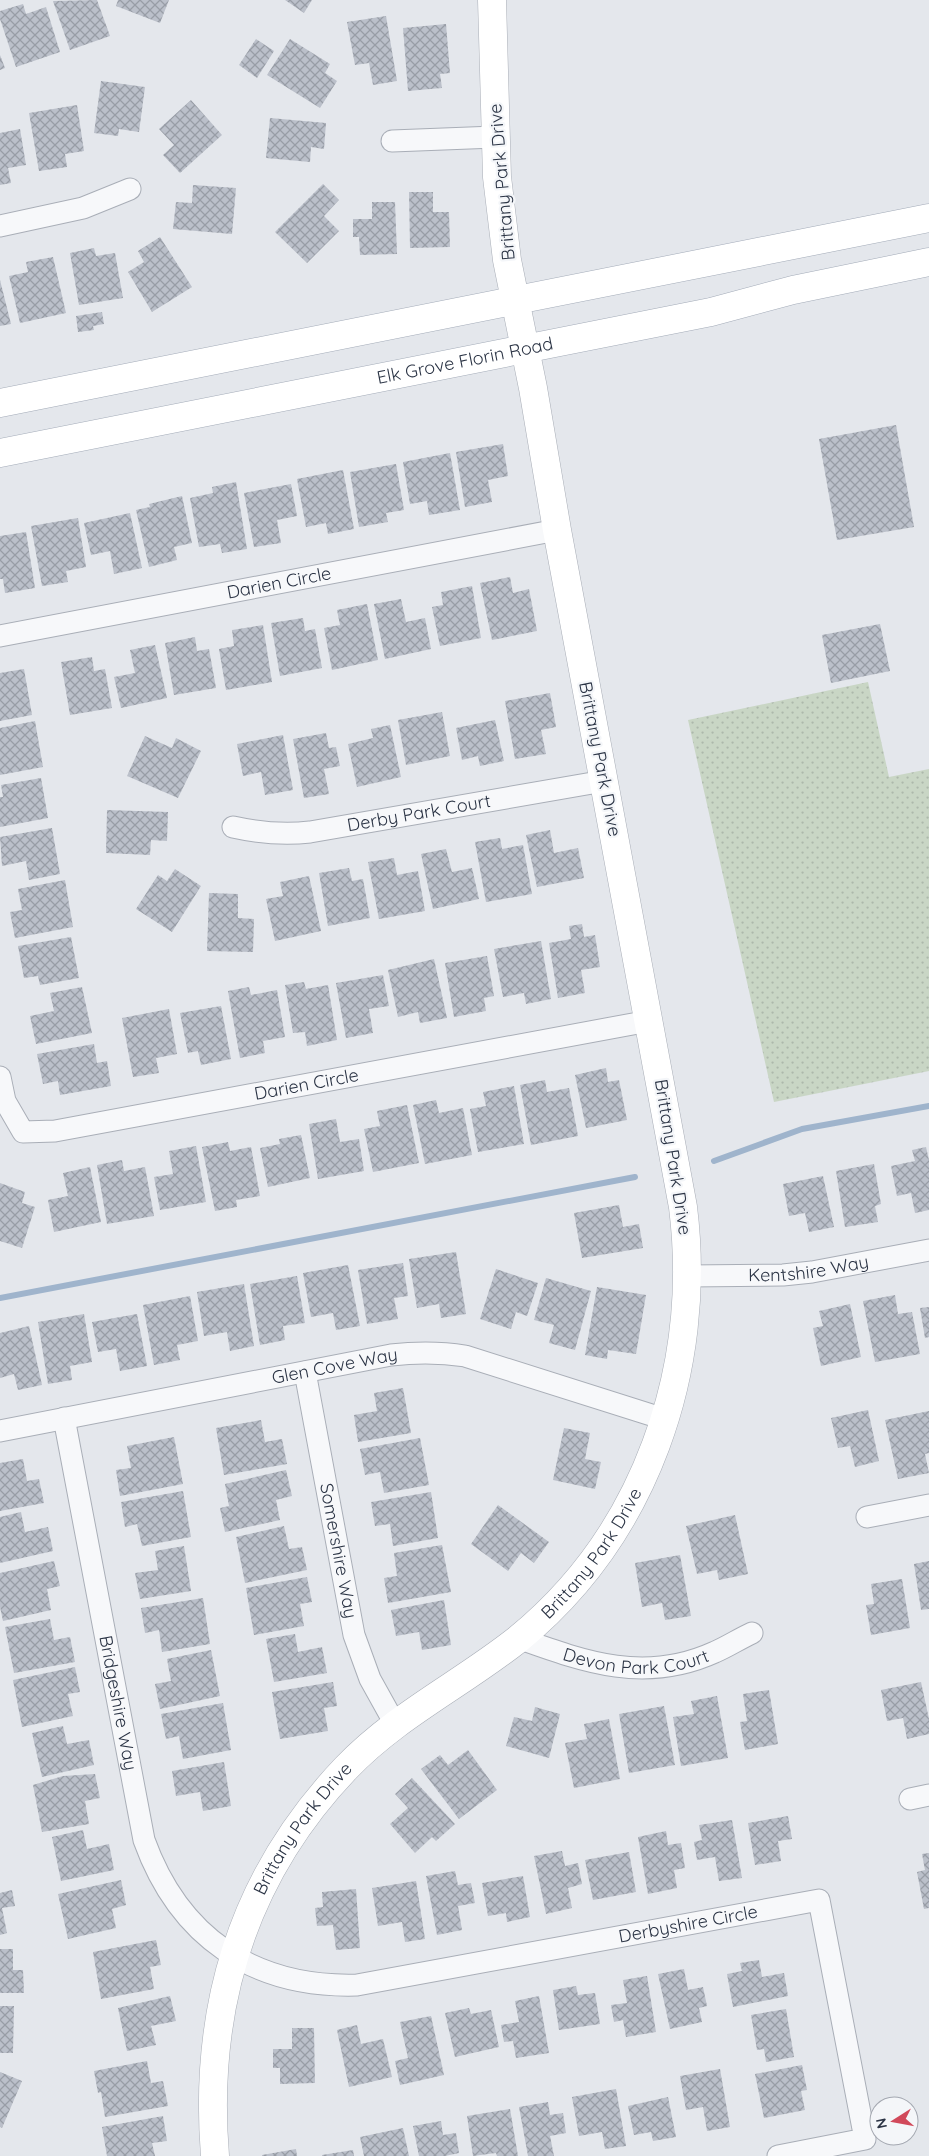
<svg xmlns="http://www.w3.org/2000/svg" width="929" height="2156" font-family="Quicksand,sans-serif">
	<defs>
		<pattern id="grass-dots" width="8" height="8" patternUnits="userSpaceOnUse" patternTransform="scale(1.25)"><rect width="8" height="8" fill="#c9d6c5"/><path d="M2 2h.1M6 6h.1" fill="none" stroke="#adb8ab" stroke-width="1.8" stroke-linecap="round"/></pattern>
		<pattern id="building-cross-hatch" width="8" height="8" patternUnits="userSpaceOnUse" patternTransform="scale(1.25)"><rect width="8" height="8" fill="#bbc0ca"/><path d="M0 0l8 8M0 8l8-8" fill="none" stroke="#989da6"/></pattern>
	</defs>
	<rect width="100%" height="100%" fill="#e4e7ec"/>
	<polygon fill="url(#grass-dots)" points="868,682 889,777 929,769 929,1071 774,1102 688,720"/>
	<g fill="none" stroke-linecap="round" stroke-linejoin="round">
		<g stroke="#9fb4cc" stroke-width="6">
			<polyline points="714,1161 802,1129 929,1106"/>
			<polyline points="0,1298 635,1177"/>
		</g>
	</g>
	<g fill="url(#building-cross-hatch)">
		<polygon points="97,0 110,36 70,50 53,1"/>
		<polygon points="118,0 169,0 160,23 116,6"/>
		<polygon points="285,0 312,0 304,13"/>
		<polygon points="23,4 26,14 46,7 60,52 16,67 0,19 0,11"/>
		<polygon points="386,16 397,81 373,85 369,63 355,65 347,22"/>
		<polygon points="446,24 450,73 440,74 442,88 408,91 403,28"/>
		<polygon points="256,39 274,51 257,78 239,65"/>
		<polygon points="290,39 330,64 325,73 337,81 320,108 267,75"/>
		<polygon points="0,55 5,68 0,70"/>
		<polygon points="101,81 145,87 139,132 119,129 118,136 94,133"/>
		<polygon points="191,100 222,135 180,173 163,155 174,145 159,129"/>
		<polygon points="77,105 84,151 65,154 67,167 39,171 29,113"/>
		<polygon points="270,118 326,123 324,149 311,147 310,162 266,158"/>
		<polygon points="20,129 26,165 8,168 11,183 0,185 0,133"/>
		<polygon points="323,184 339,200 324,216 339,231 307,263 275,232"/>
		<polygon points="193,185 236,188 232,234 173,229 176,202 192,203"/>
		<polygon points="409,192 433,192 433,212 449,212 450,247 410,248"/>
		<polygon points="372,202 395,202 397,254 360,255 359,237 353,237 353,219 372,219"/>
		<polygon points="160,237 192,287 152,312 128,272 144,262 138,251"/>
		<polygon points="94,248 96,256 115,253 123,298 79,305 70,253"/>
		<polygon points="53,257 66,313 20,323 9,276 28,272 26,262"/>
		<polygon points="0,280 11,324 0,326"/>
		<polygon points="102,312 104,324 93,326 94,330 78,332 76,316"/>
		<polygon points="896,425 914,527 837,540 819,439"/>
		<polygon points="503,444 508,476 488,480 492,502 465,507 456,452"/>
		<polygon points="450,453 460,510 429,515 427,501 410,504 403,462"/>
		<polygon points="396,464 404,510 386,513 388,522 359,527 350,472"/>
		<polygon points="343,470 354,529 328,534 326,523 306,527 297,479"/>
		<polygon points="236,482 247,549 222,553 220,544 199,547 190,498 213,493 212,487"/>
		<polygon points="291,484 297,516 277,520 281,543 254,547 244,493"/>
		<polygon points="182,496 192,543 174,547 177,560 149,567 136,510 150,507 149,504"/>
		<polygon points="130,513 142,568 114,574 110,551 91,555 84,523"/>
		<polygon points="78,518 86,567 66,571 68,582 42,586 31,526"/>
		<polygon points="26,532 35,588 5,593 3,579 0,579 0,536"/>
		<polygon points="510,577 513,593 529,589 537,631 492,640 480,583"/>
		<polygon points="472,586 481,638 440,646 432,607 443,605 441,592"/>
		<polygon points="401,599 406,622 425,618 431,649 385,659 374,604"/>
		<polygon points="367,604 378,660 332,670 324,628 340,625 337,610"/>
		<polygon points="303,618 305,631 315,629 322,668 280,676 271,623"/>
		<polygon points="880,624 890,671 831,683 822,635"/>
		<polygon points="263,625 272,682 226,690 219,649 234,646 232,630"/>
		<polygon points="195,637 197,651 209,649 216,688 174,695 165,643"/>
		<polygon points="155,645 167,698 121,708 114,677 135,673 130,650"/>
		<polygon points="92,657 94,671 105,669 112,708 70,715 61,662"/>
		<polygon points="24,669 32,715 0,721 0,673"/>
		<polygon points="550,693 556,727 541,730 546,754 515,759 505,701"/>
		<polygon points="442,712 450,756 406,765 398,720"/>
		<polygon points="495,720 504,761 480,766 478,756 462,760 456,728"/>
		<polygon points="35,721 43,767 0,775 0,728"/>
		<polygon points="390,725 401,777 357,787 348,744 373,738 371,729"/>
		<polygon points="326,733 329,748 336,747 340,766 324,769 329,794 304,798 293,739"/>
		<polygon points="283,735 293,790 265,795 261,772 243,776 237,744"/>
		<polygon points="145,736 172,748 176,738 201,751 178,798 127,776"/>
		<polygon points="41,778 48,818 0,827 0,797 3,797 1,785"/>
		<polygon points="107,810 168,812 167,841 151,840 150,855 106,853"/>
		<polygon points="52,828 60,874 29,880 26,861 2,866 0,837"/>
		<polygon points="550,830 554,853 578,848 584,878 537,887 526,835"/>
		<polygon points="500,838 502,849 523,845 532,894 486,902 475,842"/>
		<polygon points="446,849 452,872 472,868 479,899 433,909 421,854"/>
		<polygon points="394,858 397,875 418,871 425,911 379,919 368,862"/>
		<polygon points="349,868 352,881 363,879 370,918 328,926 319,873"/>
		<polygon points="175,869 201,886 172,932 136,909 158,875 167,881"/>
		<polygon points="309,876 321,931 275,941 266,899 283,896 280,882"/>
		<polygon points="65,880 73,927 15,938 10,912 22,910 18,889"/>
		<polygon points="209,893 238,894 238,918 254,919 253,952 207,951"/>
		<polygon points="582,924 584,937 595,935 600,967 581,970 585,993 558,998 549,943 571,939 569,926"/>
		<polygon points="71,937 79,978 40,985 38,976 24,978 18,946"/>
		<polygon points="541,941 551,999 526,1004 524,993 503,997 494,949"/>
		<polygon points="487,956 494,996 484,998 486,1011 454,1017 445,963"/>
		<polygon points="434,959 447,1018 420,1023 418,1012 398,1017 388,970"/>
		<polygon points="383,975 389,1006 369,1009 373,1033 346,1038 336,983"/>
		<polygon points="304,982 306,989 328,985 337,1040 307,1046 305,1032 293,1033 285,985"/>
		<polygon points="82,987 92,1033 36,1044 30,1016 54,1011 50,993"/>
		<polygon points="249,987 251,995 277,990 285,1037 263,1041 265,1053 240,1058 228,991"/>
		<polygon points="221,1006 231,1059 201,1065 198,1051 188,1053 180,1013"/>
		<polygon points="169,1009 177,1054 156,1058 159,1073 133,1077 122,1018"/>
		<polygon points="94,1044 97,1063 107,1061 111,1086 60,1095 58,1081 43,1084 37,1054"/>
		<polygon points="606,1068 608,1082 619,1080 627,1120 586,1128 575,1075"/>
		<polygon points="545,1080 547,1092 569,1088 578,1136 531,1145 520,1085"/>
		<polygon points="514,1086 524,1144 478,1152 470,1109 486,1106 483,1092"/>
		<polygon points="436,1100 439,1113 463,1108 472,1155 425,1164 413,1105"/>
		<polygon points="407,1105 419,1163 373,1172 364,1129 380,1126 377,1111"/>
		<polygon points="336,1119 340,1142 359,1139 364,1171 318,1179 309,1124"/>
		<polygon points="301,1135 310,1178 268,1187 260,1148 280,1144 279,1139"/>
		<polygon points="228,1142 230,1151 251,1147 260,1196 236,1200 237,1207 215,1211 202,1147"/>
		<polygon points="196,1146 206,1202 160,1210 154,1177 173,1174 169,1151"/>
		<polygon points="926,1147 929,1160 929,1210 915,1213 911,1193 897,1196 891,1166 915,1161 912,1150"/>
		<polygon points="122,1160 124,1171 145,1167 154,1216 107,1224 97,1165"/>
		<polygon points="874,1164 881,1204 875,1206 878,1222 845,1227 836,1171"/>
		<polygon points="90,1167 101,1222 54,1232 48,1200 68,1196 63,1173"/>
		<polygon points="823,1176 834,1227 809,1232 805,1213 789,1216 783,1184"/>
		<polygon points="0,1183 25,1192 22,1203 35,1207 22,1248 0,1241"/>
		<polygon points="619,1205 623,1227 639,1224 643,1248 582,1258 574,1213"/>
		<polygon points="456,1252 466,1314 441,1318 439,1304 417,1308 409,1259"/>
		<polygon points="403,1263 408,1296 394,1298 398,1319 367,1324 358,1270"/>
		<polygon points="348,1265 360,1326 336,1330 333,1313 311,1317 303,1273"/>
		<polygon points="496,1269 538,1283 527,1316 516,1312 511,1329 480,1319"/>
		<polygon points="297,1276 305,1323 283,1326 285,1340 260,1345 250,1284"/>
		<polygon points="546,1278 591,1291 575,1350 549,1343 554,1325 534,1320"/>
		<polygon points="244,1284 254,1346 230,1351 227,1332 204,1336 197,1292"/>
		<polygon points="597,1287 646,1295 636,1354 608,1350 607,1359 585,1355"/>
		<polygon points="895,1295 898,1314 912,1312 920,1354 875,1362 863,1301"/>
		<polygon points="190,1296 198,1341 177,1345 180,1360 154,1365 143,1305"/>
		<polygon points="850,1304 861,1357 821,1366 813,1328 823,1326 819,1311"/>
		<polygon points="929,1307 929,1337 925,1338 920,1308"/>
		<polygon points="84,1314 92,1362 70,1366 72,1380 48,1384 38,1322"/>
		<polygon points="137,1314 147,1366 120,1371 116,1349 98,1352 92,1322"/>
		<polygon points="29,1326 42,1385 18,1390 14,1374 0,1378 0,1333"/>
		<polygon points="403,1388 411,1433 358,1442 354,1415 377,1411 374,1393"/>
		<polygon points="868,1410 879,1461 855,1467 850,1446 838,1448 831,1418"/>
		<polygon points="929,1411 929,1453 925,1454 929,1473 898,1479 885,1420"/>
		<polygon points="261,1420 265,1442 282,1439 287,1464 224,1475 216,1428"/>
		<polygon points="564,1428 590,1433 585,1459 601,1462 595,1489 553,1480"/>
		<polygon points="174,1437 183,1484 120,1496 116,1470 131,1468 127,1446"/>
		<polygon points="420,1438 429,1485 384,1493 380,1472 365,1475 360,1449"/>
		<polygon points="23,1459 27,1481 39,1479 44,1503 0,1511 0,1463"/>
		<polygon points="286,1470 292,1496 276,1500 280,1520 225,1532 220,1508 229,1506 225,1484"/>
		<polygon points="183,1491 191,1537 142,1546 137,1524 125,1527 121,1502"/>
		<polygon points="431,1492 438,1538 393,1546 390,1524 375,1526 371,1502"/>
		<polygon points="498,1505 549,1542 534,1563 521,1553 508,1571 471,1544"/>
		<polygon points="21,1512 25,1532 48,1527 53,1551 0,1563 0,1517"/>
		<polygon points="735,1515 748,1574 719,1580 717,1570 697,1574 686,1526"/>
		<polygon points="284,1526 289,1549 302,1547 307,1570 245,1583 236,1537"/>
		<polygon points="442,1545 451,1592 388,1603 384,1578 397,1576 394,1553"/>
		<polygon points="184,1546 191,1591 140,1599 135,1573 158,1570 155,1551"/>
		<polygon points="680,1555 691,1616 665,1620 662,1603 642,1607 635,1563"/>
		<polygon points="54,1561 60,1586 47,1589 51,1610 3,1621 0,1607 0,1573"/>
		<polygon points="929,1561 929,1609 921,1610 914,1564"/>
		<polygon points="307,1577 312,1602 300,1604 304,1626 254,1635 246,1588"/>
		<polygon points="902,1579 910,1628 871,1635 866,1605 874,1604 871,1584"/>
		<polygon points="203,1598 210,1644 162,1652 159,1630 145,1633 141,1608"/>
		<polygon points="444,1600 451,1645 422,1650 419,1632 396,1636 391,1610"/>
		<polygon points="50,1619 54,1640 70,1637 75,1662 14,1673 5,1627"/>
		<polygon points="295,1634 298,1652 322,1647 327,1673 274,1682 266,1639"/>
		<polygon points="211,1650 220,1696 160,1709 155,1684 171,1681 167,1659"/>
		<polygon points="75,1667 80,1692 68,1694 73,1716 22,1727 13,1680"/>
		<polygon points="333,1682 337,1706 324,1708 328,1731 280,1739 272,1692"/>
		<polygon points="921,1682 929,1719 929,1734 907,1739 903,1718 887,1721 881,1690"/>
		<polygon points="769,1690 778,1744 745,1750 740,1722 747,1721 743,1694"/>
		<polygon points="717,1696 728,1758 681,1766 673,1717 694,1714 691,1701"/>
		<polygon points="223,1703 231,1750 183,1759 179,1736 166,1739 161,1714"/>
		<polygon points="664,1706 675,1765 629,1773 619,1714"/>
		<polygon points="535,1707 560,1714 549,1758 506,1746 514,1717 532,1721"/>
		<polygon points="609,1719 620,1779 574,1788 565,1743 587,1739 584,1724"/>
		<polygon points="63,1726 67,1744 89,1740 94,1765 42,1777 32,1733"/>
		<polygon points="468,1750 497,1790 459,1819 421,1769 440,1755 448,1765"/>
		<polygon points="224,1762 231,1806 203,1811 200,1792 176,1796 172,1771"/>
		<polygon points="95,1774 100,1798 85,1801 89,1824 42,1832 33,1785 63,1776"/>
		<polygon points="412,1778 455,1824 436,1841 432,1837 415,1853 390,1824 408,1808 395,1794"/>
		<polygon points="788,1816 792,1839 778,1841 781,1861 755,1865 748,1823"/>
		<polygon points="732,1820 742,1878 719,1881 715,1857 697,1860 694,1842 702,1840 699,1825"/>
		<polygon points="83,1830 87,1849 109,1844 114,1870 61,1881 52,1837"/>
		<polygon points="666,1831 668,1845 681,1843 685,1868 674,1870 677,1888 648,1894 638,1837"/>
		<polygon points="562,1851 565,1866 578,1863 582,1884 568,1888 572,1908 546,1914 534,1856"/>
		<polygon points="629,1852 636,1892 593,1900 585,1860"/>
		<polygon points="929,1853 929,1908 924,1909 917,1872 925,1870 922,1854"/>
		<polygon points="455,1871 458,1885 471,1883 475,1903 458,1906 462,1930 437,1935 426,1876"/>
		<polygon points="523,1876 530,1917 507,1922 506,1913 488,1916 482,1883"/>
		<polygon points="121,1880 126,1905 112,1909 116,1928 68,1939 58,1894"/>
		<polygon points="416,1881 425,1939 405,1942 402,1922 378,1926 372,1888"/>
		<polygon points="356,1889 360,1948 336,1950 333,1925 317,1926 315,1908 323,1907 322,1892"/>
		<polygon points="12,1890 15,1906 2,1908 7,1933 0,1935 0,1893"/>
		<polygon points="156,1940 161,1965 150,1967 154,1989 101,1999 93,1952"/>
		<polygon points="0,1949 13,1949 13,1970 23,1970 24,1993 0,1993"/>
		<polygon points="759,1960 762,1977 784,1973 788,1996 733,2007 727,1974 742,1971 740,1963"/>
		<polygon points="684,1969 688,1990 703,1987 707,2006 699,2008 702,2022 670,2029 658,1974"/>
		<polygon points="647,1976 656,2032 626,2037 623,2020 614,2022 611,2005 627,2003 623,1980"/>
		<polygon points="576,1986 578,1995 595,1993 600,2024 559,2030 553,1990"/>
		<polygon points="170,1996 176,2021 151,2026 156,2045 127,2051 118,2008"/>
		<polygon points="539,1996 549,2053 516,2058 513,2041 504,2042 501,2025 519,2022 515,2001"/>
		<polygon points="0,2006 14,2006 13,2053 0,2053"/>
		<polygon points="469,2008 471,2014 491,2010 499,2047 455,2057 445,2013"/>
		<polygon points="786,2009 794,2057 766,2062 764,2049 757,2050 751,2015"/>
		<polygon points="431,2016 444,2075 400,2085 395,2061 408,2058 400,2022"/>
		<polygon points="357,2025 361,2044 383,2039 392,2077 349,2087 337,2030"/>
		<polygon points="292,2028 314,2028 315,2083 280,2084 280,2068 273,2068 273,2049 292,2049"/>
		<polygon points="147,2061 151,2083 163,2081 168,2106 105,2117 101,2092 98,2093 94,2071"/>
		<polygon points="802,2065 807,2090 801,2091 805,2110 764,2118 755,2074"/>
		<polygon points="720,2069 730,2127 707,2131 703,2107 686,2110 680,2076"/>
		<polygon points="0,2072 22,2081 2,2128 0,2127"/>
		<polygon points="616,2089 626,2146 605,2149 602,2132 579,2136 572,2097"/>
		<polygon points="668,2097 676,2137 653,2141 651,2132 634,2135 628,2106"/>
		<polygon points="548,2102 550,2115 563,2113 566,2133 550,2136 554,2156 528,2156 519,2107"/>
		<polygon points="510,2109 518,2156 497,2156 496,2153 473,2156 467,2116"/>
		<polygon points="163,2116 167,2141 152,2143 155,2156 107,2156 102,2127"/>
		<polygon points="441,2121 443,2135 456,2133 459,2153 445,2156 419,2156 413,2126"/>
		<polygon points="403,2128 409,2156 364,2156 360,2137"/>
		<polygon points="296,2149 297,2156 262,2156 262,2155"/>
		<polygon points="353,2150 354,2156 322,2156 322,2155"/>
	</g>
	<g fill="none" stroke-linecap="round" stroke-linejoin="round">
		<g stroke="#a9aeb7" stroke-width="23">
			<g id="street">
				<polyline points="392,141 495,137"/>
				<polyline points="0,226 83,208 130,189"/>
				<path id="s1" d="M0,636L557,530"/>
				<path id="s2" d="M233,827C260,833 283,835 310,832L604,781"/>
				<path id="s3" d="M0,1077L5,1101L23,1132L55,1131L649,1021"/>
				<path id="s4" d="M688,1276L783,1275L812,1272L929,1250"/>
				<path id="s5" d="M305,1372L354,1635L370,1679L395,1724"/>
				<path id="s6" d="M64,1418L144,1840C179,1937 253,1988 357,1985L819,1900L865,2139L778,2156"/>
				<path id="s7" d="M0,1431L391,1355C417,1352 440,1352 465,1356L664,1419"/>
				<polyline points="867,1517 929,1505"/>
				<path id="s8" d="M518,1638C585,1662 645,1684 715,1652C727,1647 739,1639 752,1633"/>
				<polyline points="910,1799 929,1795"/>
			</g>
		</g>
		<g stroke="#a9aeb7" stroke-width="29">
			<g id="secondary">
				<path id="s9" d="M215,2156C203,2008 242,1877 346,1768C397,1715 460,1685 517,1640C646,1535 703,1369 683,1207L557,530L533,388L507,260L497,177L492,0"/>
			</g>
		</g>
		<g stroke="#a3abb8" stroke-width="29">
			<g id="primary">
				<polyline points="0,403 929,218"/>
				<path id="s10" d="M0,453L711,312L793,290L929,262"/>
			</g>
		</g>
		<use href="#street" stroke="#f7f8fa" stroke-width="21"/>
		<use href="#secondary" stroke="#fff" stroke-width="28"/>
		<use href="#primary" stroke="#fff" stroke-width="28"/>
	</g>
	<g text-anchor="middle" stroke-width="4.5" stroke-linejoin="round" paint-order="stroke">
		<g font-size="18" fill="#2b3445" stroke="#f4f6f9">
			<text transform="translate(502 182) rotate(-95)" y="6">Brittany Park Drive</text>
			<text dy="6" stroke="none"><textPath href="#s10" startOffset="474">Elk Grove Florin Road</textPath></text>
			<text dy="6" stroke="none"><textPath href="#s1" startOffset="284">Darien Circle</textPath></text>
			<text transform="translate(600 759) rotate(79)" y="6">Brittany Park Drive</text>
			<text dy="6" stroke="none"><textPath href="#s2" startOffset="188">Derby Park Court</textPath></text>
			<text dy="6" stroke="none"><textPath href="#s3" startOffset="348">Darien Circle</textPath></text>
			<text transform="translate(673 1157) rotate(81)" y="6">Brittany Park Drive</text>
			<text dy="6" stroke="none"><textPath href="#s4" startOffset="121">Kentshire Way</textPath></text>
			<text dy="6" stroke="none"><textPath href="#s7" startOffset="341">Glen Cove Way</textPath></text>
			<text dy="6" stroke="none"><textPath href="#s9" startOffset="752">Brittany Park Drive</textPath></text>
			<text dy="6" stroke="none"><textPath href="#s5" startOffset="182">Somershire Way</textPath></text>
			<text dy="6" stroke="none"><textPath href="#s8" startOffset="122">Devon Park Court</textPath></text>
			<text dy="6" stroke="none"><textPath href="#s6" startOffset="290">Bridgeshire Way</textPath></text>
			<text dy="6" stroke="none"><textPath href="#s9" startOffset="348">Brittany Park Drive</textPath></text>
			<text dy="6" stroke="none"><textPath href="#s6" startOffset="1044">Derbyshire Circle</textPath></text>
		</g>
	</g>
	<g transform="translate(894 2121) rotate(259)"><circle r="24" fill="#f4f6f9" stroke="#a4a8b1"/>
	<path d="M0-4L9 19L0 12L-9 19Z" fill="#d1495b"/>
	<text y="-8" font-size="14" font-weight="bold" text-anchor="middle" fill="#2b3445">N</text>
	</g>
</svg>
